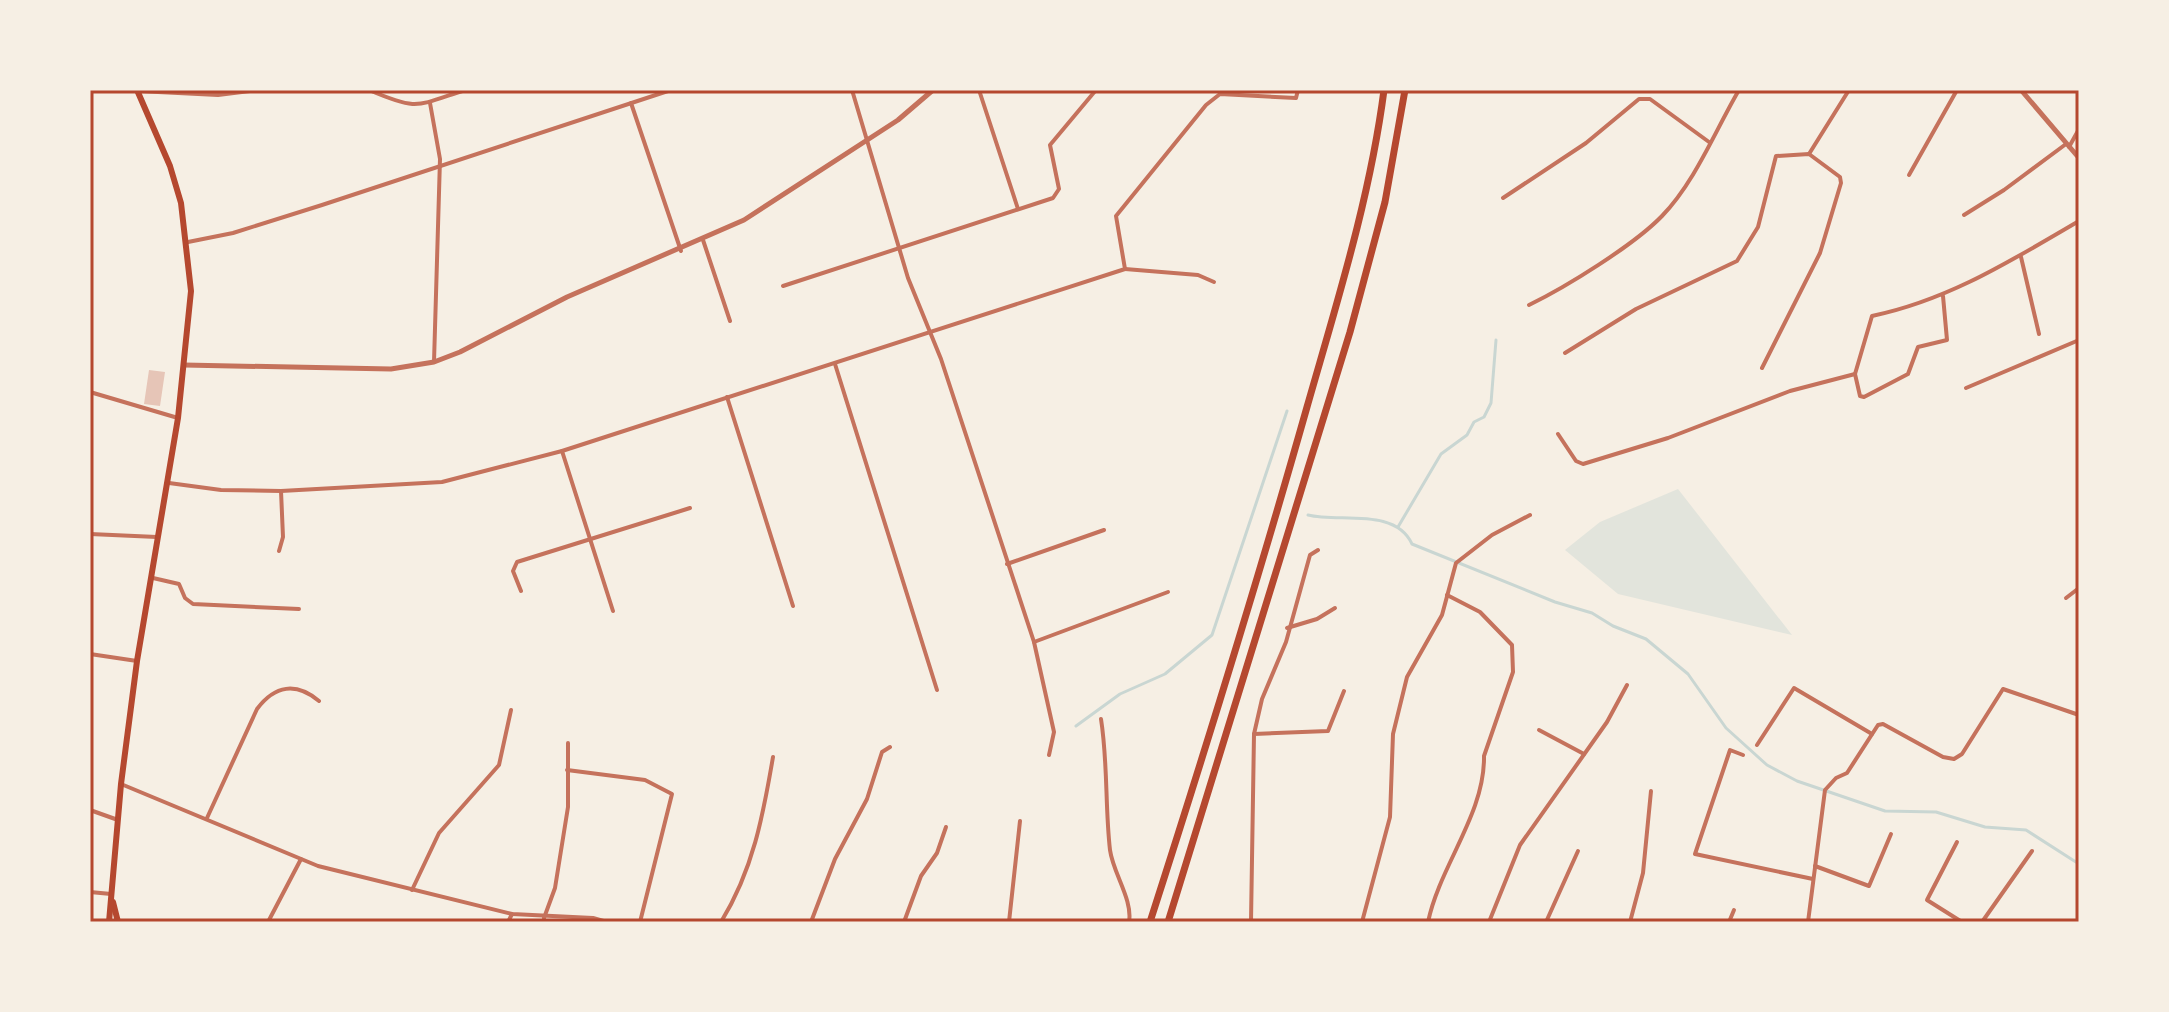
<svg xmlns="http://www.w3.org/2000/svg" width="2169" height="1012" font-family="Arial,sans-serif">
	<rect width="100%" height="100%" fill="#f6efe4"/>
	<polygon fill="#e2e4dc" points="1678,489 1792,635 1618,594 1565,550 1600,522"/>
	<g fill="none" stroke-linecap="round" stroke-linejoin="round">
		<g stroke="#c9d6d2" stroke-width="3">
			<path d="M1308,515C1339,523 1395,507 1412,544L1555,602L1592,613L1613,626L1646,639L1688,674L1726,728L1767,765L1797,781L1885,811L1936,812L1985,827L2026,830L2079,864"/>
			<polyline points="1398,527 1441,454 1467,435 1474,422 1484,417 1491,403 1496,340"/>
			<polyline points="1076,726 1120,694 1165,674 1212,635 1287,411"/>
		</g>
	</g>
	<polygon fill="#e6c5b7" points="149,370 165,372 160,406 144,404"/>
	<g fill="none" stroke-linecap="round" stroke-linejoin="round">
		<g stroke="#c5725c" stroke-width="4">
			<path d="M369,90C418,111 416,106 465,90"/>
			<polyline points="852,90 908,278 941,359 1034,642 1054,732 1049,755"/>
			<polyline points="979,90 1018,209"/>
			<polyline points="138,91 218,95 257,90"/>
			<polyline points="430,103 440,159 434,362"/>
			<polyline points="631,103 681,251"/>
			<polyline points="2069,147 2079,129"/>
			<polyline points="1809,154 1849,90"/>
			<polyline points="1909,175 1957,90"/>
			<polyline points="1503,198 1586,143 1639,99 1650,99 1709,142"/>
			<polyline points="1964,215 2004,190 2066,144"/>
			<polyline points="703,240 730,321"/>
			<polyline points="188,242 233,233 322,205 671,90"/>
			<polyline points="2021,257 2039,334"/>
			<polyline points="1125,269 1198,275 1214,282"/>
			<polyline points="783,286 1053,198 1059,189 1050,145 1096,90"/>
			<path d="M1943,296L1947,340L1918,347L1908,374L1864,397L1860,396L1855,374L1872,316C1949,300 2012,260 2079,221"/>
			<path d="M1529,305C1566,287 1634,245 1662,216C1695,182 1715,131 1739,90"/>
			<polyline points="1565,353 1636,309 1737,261 1758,227 1776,156 1809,154 1840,177 1841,183 1820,253 1762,368"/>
			<polyline points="835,364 937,690"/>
			<polyline points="1966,388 2079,340"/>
			<polyline points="90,392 178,418"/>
			<polyline points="727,397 793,606"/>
			<polyline points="1558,434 1576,461 1583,464 1668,438 1790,391 1855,374"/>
			<polyline points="562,451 613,611"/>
			<polyline points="169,483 221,490 281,491 442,482 562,451 1125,269 1116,216 1206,105 1220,94 1296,98 1298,90"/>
			<polyline points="90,534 157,537"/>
			<polyline points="279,551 283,537 281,491"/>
			<polyline points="1007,564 1104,530"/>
			<polyline points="153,578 179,584 185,598 193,604 299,609"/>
			<polyline points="521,591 513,571 517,562 690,508"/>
			<polyline points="2066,598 2079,588"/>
			<polyline points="1287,628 1317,619 1335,608"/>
			<polyline points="1034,642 1168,592"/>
			<polyline points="90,654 137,661"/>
			<path d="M1101,719C1108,763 1105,807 1110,850C1113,873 1133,900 1129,922"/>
			<polyline points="1539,730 1584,754"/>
			<polyline points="1254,734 1262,699 1286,642 1310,555 1318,550"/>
			<polyline points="1757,745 1794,688 1872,734"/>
			<polyline points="1743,755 1730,750 1695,854 1813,879"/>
			<polyline points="567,770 645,780 672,794 640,922"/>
			<polyline points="121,784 318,866 512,914 593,918 607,922"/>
			<polyline points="90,810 118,820"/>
			<path d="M207,818L257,709C275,685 296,682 319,701"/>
			<polyline points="1957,842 1927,900 1962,922"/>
			<polyline points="1815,866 1869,886 1891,834"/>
			<polyline points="412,890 439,833 499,765 511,710"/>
			<polyline points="90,892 111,894"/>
			<polyline points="544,918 555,888 568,807 568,743"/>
			<polyline points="268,922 301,859"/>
			<polyline points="508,922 512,914"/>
			<path d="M721,922C753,870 763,816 773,757"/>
			<polyline points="811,922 835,859 867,799 882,752 890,747"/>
			<polyline points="904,922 921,876 937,853 946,827"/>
			<polyline points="1009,922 1020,821"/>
			<polyline points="1251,922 1254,734 1328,731 1344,691"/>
			<polyline points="1362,922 1390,817 1393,734 1407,677 1442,615 1456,563 1492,535 1530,515"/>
			<path d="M1428,922C1440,865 1485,814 1484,756L1513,672L1512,645L1480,612L1447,595"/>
			<polyline points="1489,922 1520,845 1607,722 1627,685"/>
			<polyline points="1546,922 1578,851"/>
			<polyline points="1630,922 1643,873 1651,791"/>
			<polyline points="1729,922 1734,910"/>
			<polyline points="1808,922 1825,790 1836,778 1847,773 1878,725 1883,724 1943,757 1954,759 1962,754 2003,689 2079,715"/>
			<polyline points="1982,922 2032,851"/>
		</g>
		<g stroke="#c5725c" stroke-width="5">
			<polyline points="2021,90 2079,158"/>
			<polyline points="184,365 391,369 434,362 460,352 567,297 744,220 898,120 933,90"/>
		</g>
		<g stroke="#b5482f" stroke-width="6">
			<polyline points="113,902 118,922"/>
			<polyline points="109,922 121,784 137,661 178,418 191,291 181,203 170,166 137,90"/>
		</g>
		<g stroke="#b5482f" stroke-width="7">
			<path d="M1150,922C1205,751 1258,580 1307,407C1337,302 1370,198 1384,90"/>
			<polyline points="1168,922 1350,332 1385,202 1405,90"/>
		</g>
	</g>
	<rect width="2169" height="1012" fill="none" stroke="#f6efe4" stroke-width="184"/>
	<rect x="92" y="92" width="1985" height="828" fill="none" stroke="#b5482f" stroke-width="3"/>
</svg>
